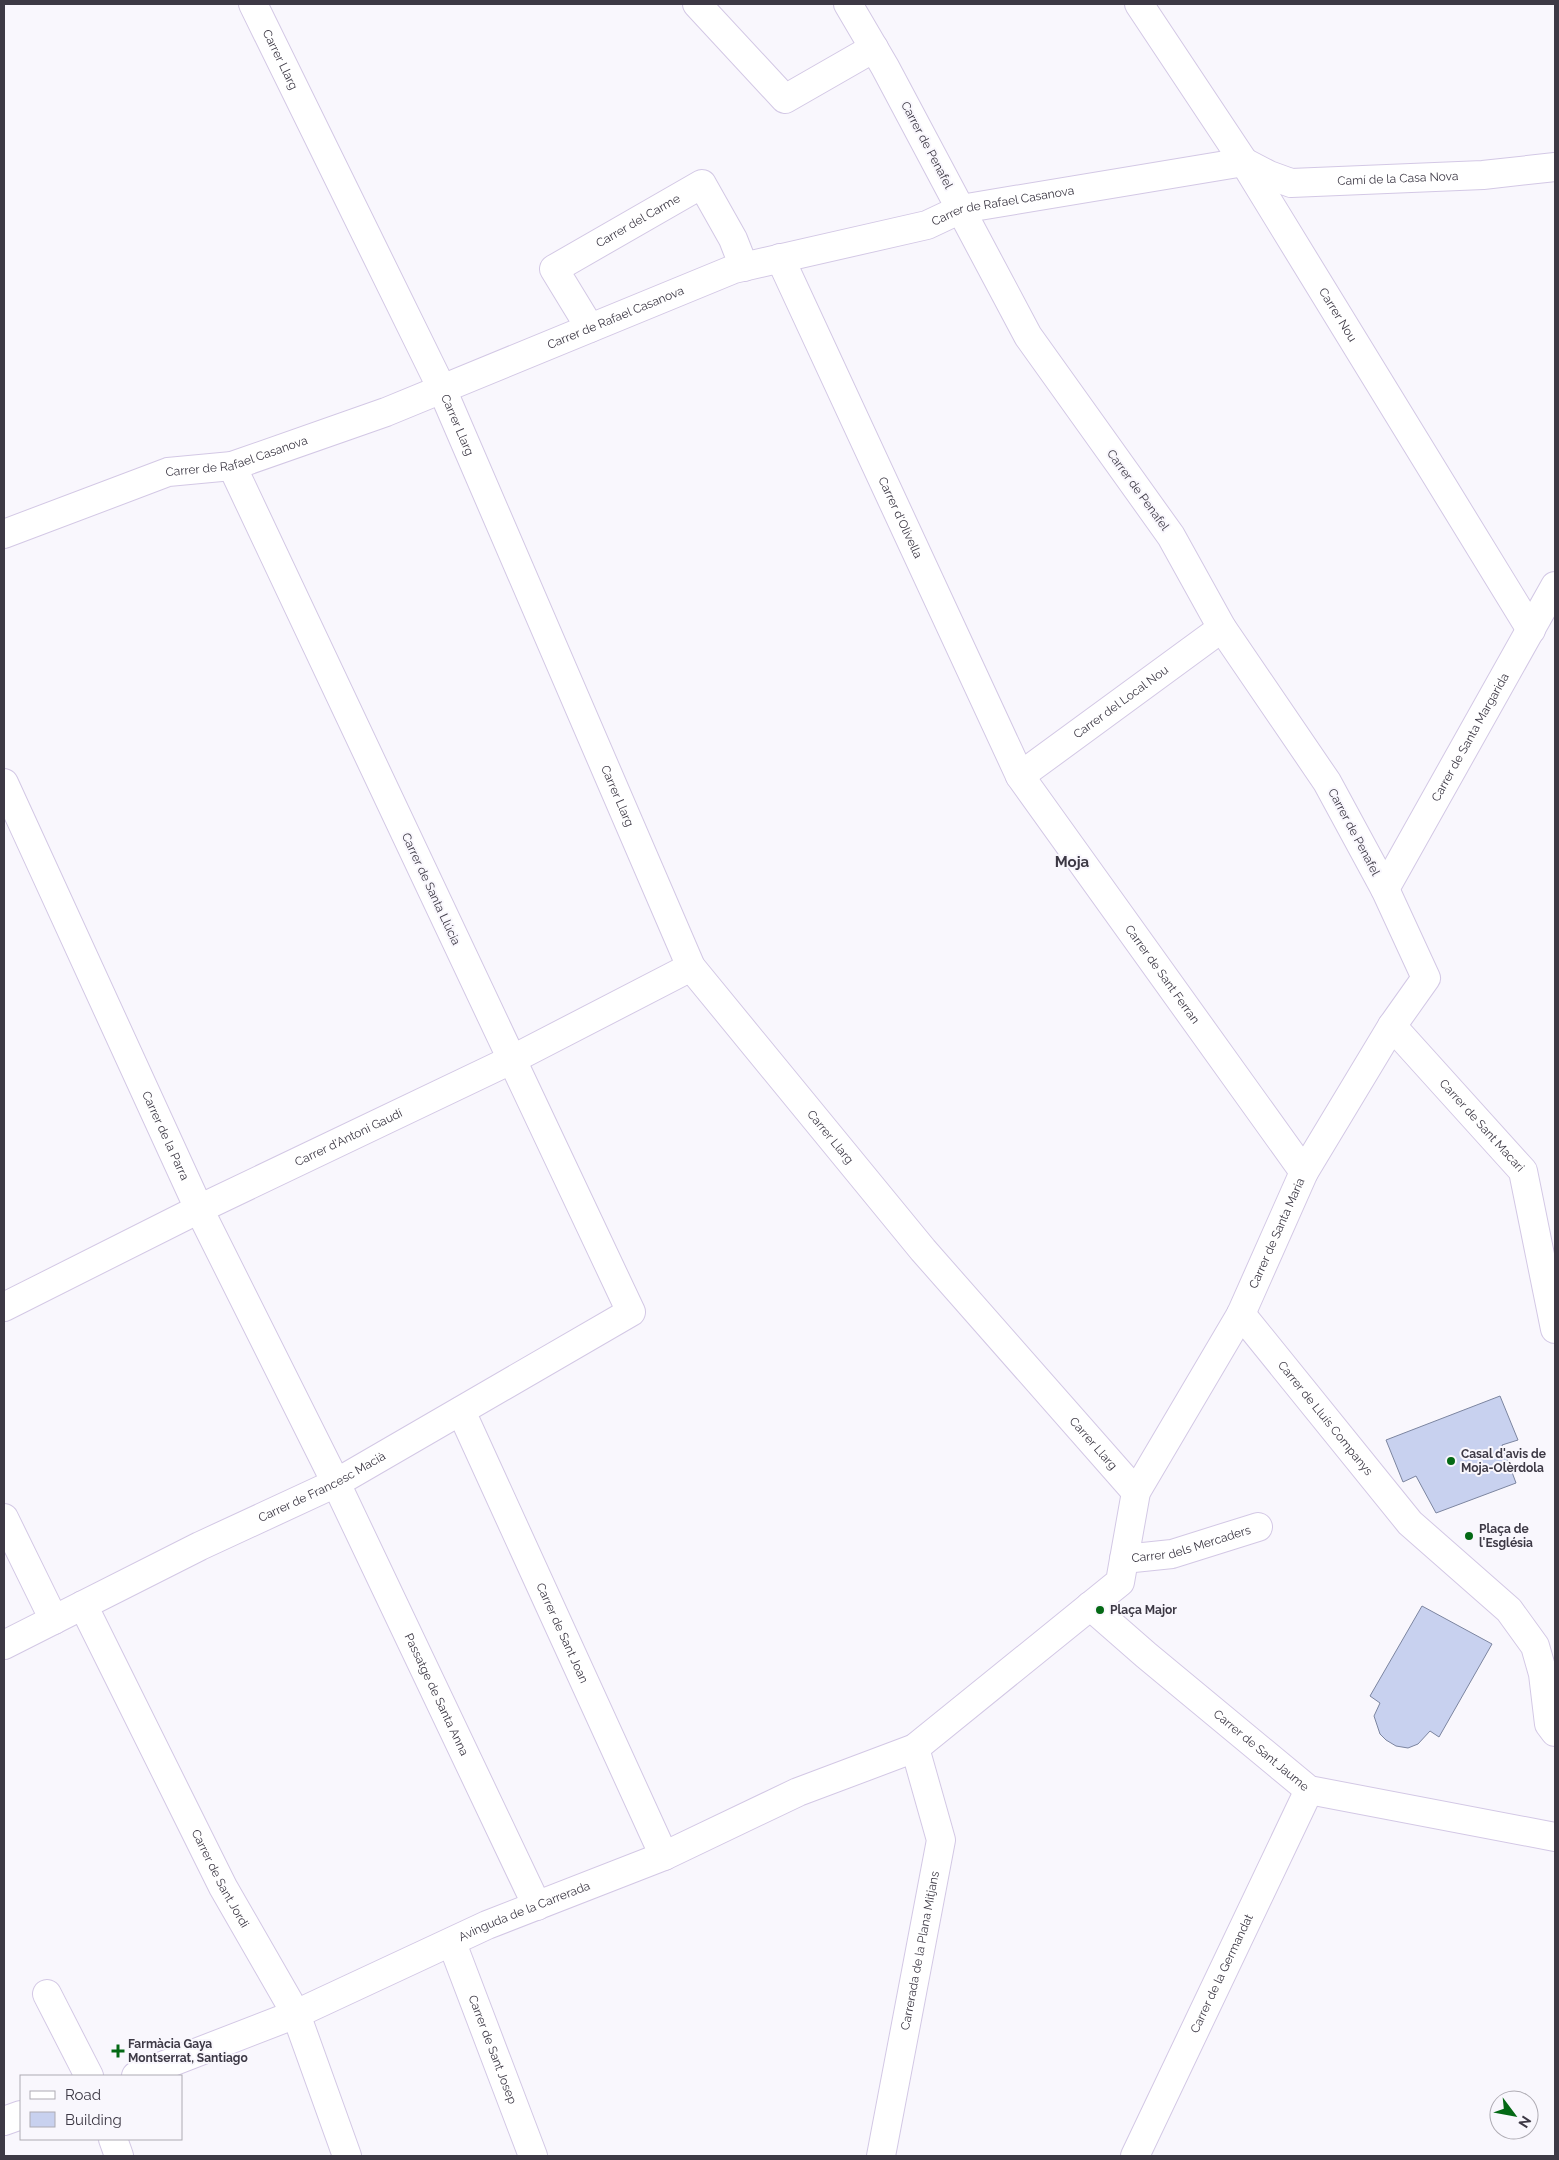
<svg xmlns="http://www.w3.org/2000/svg" width="1559" height="2160" font-family="Raleway,sans-serif">
	<rect width="100%" height="100%" fill="#f9f7fd"/>
	<g fill="#c8d1ef" stroke="#7c85a0">
		<polygon points="1500,1396 1518,1440 1502,1445 1516,1483 1436,1513 1416,1476 1403,1482 1386,1440"/>
		<polygon points="1422,1606 1492,1644 1439,1737 1430,1731 1418,1744 1408,1748 1396,1746 1386,1740 1380,1734 1374,1716 1380,1703 1370,1696"/>
	</g>
	<g fill="none" stroke-linecap="round" stroke-linejoin="round">
		<g stroke="#d3c8e5" stroke-width="30">
			<g id="minor">
				<path id="s1" d="M253,4L442,389L691,967L923,1250L1136,1492"/>
				<polyline points="697,4 785,99 874,48"/>
				<path id="s2" d="M1139,4L1244,162L1531,630"/>
				<path id="s3" d="M780,258L1020,776L1304,1172"/>
				<path id="s4" d="M590,328L554,269L702,184L733,239L744,267"/>
				<path id="s5" d="M4,534L168,472L232,466L386,412L734,269L927,225L961,209L1244,162L1269,175L1291,183L1483,175L1555,167"/>
				<path id="s6" d="M1020,776L1222,628"/>
				<path id="s7" d="M4,783L199,1209L336,1483L537,1906"/>
				<path id="s8" d="M1385,889L1555,586"/>
				<path id="s9" d="M1392,1026L1523,1171L1555,1329"/>
				<path id="s10" d="M4,1307L199,1209L511,1060L691,967"/>
				<path id="s11" d="M1241,1314L1410,1523L1509,1610L1535,1646L1543,1674L1549,1724L1555,1732"/>
				<path id="s12" d="M461,1411L664,1856"/>
				<polyline points="4,1518 54,1620"/>
				<path id="s13" d="M1124,1559L1172,1554L1258,1527"/>
				<path id="s14" d="M83,1605L223,1887L296,2014L347,2156"/>
				<path id="s15" d="M1090,1606L1146,1655L1309,1790L1555,1837"/>
				<path id="s16" d="M4,1645L200,1546L336,1483L631,1312L232,466"/>
				<path id="s17" d="M452,1943L533,2156"/>
				<polyline points="47,1994 89,2076"/>
				<path id="s18" d="M136,2076L296,2014L487,1925L664,1856L798,1792L915,1748L1120,1582L1136,1492L1241,1314L1304,1172L1392,1026L1426,978L1385,889L1327,782L1222,628L1171,536L1028,336L885,67L848,4"/>
				<polyline points="4,2121 21,2115"/>
				<polyline points="113,2139 119,2156"/>
				<path id="s19" d="M881,2156L941,1840L915,1748"/>
				<path id="s20" d="M1135,2156L1309,1790"/>
			</g>
		</g>
		<use href="#minor" stroke="#fff" stroke-width="28"/>
	</g>
	<g fill="#046915" stroke="#f9f7fd" stroke-width="2">
		<circle cx="1451" cy="1461" r="5"/>
		<circle cx="1469" cy="1536" r="5"/>
		<circle cx="1100" cy="1610" r="5"/>
		<path d="M115.5 2043.5h5v5h5v5h-5v5h-5v-5h-5v-5h5z"/>
	</g>
	<g text-anchor="middle" stroke-width="4" stroke-linejoin="round" paint-order="stroke">
		<g font-size="12" fill="#3d3945" stroke="#f9f7fd">
			<text dy="4" stroke="none"><textPath href="#s1" startOffset="62">Carrer Llarg</textPath></text>
			<text transform="translate(927 145) rotate(62)" y="4">Carrer de Penafel</text>
			<text dy="4" stroke="none"><textPath href="#s5" startOffset="1460">Camí de la Casa Nova</textPath></text>
			<text dy="4" stroke="none"><textPath href="#s5" startOffset="1056">Carrer de Rafael Casanova</textPath></text>
			<text dy="4" stroke="none"><textPath href="#s4" startOffset="166">Carrer del Carme</textPath></text>
			<text dy="4" stroke="none"><textPath href="#s2" startOffset="369">Carrer Nou</textPath></text>
			<text dy="4" stroke="none"><textPath href="#s5" startOffset="651">Carrer de Rafael Casanova</textPath></text>
			<text dy="4" stroke="none"><textPath href="#s1" startOffset="468">Carrer Llarg</textPath></text>
			<text dy="4" stroke="none"><textPath href="#s5" startOffset="246">Carrer de Rafael Casanova</textPath></text>
			<text transform="translate(1138 490) rotate(54)" y="4">Carrer de Penafel</text>
			<text dy="4" stroke="none"><textPath href="#s3" startOffset="286">Carrer d'Olivella</textPath></text>
			<text dy="4" stroke="none"><textPath href="#s6" startOffset="125">Carrer del Local Nou</textPath></text>
			<text dy="4" stroke="none"><textPath href="#s8" startOffset="174">Carrer de Santa Margarida</textPath></text>
			<text dy="4" stroke="none"><textPath href="#s1" startOffset="872">Carrer Llarg</textPath></text>
			<text transform="translate(1354 832) rotate(62)" y="4">Carrer de Penafel</text>
			<text transform="translate(431 889) rotate(65)" y="4">Carrer de Santa Llúcia</text>
			<text dy="4" stroke="none"><textPath href="#s3" startOffset="815">Carrer de Sant Ferran</textPath></text>
			<text dy="4" stroke="none"><textPath href="#s9" startOffset="134">Carrer de Sant Macari</textPath></text>
			<text dy="4" stroke="none"><textPath href="#s7" startOffset="388">Carrer de la Parra</textPath></text>
			<text dy="4" stroke="none"><textPath href="#s1" startOffset="1278">Carrer Llarg</textPath></text>
			<text dy="4" stroke="none"><textPath href="#s10" startOffset="384">Carrer d'Antoni Gaudí</textPath></text>
			<text dy="4" stroke="none"><textPath href="#s18" startOffset="1496">Carrer de Santa Maria</textPath></text>
			<text dy="4" stroke="none"><textPath href="#s11" startOffset="134">Carrer de Lluís Companys</textPath></text>
			<text dy="4" stroke="none"><textPath href="#s1" startOffset="1682">Carrer Llarg</textPath></text>
			<text dy="4" stroke="none"><textPath href="#s16" startOffset="355">Carrer de Francesc Macià</textPath></text>
			<text dy="4" stroke="none"><textPath href="#s13" startOffset="69">Carrer dels Mercaders</textPath></text>
			<text dy="4" stroke="none"><textPath href="#s12" startOffset="244">Carrer de Sant Joan</textPath></text>
			<text dy="4" stroke="none"><textPath href="#s7" startOffset="1009">Passatge de Santa Anna</textPath></text>
			<text dy="4" stroke="none"><textPath href="#s15" startOffset="224">Carrer de Sant Jaume</textPath></text>
			<text dy="4" stroke="none"><textPath href="#s14" startOffset="306">Carrer de Sant Jordi</textPath></text>
			<text dy="4" stroke="none"><textPath href="#s18" startOffset="422">Avinguda de la Carrerada</textPath></text>
			<text dy="4" stroke="none"><textPath href="#s19" startOffset="209">Carrerada de la Plana Mitjans</textPath></text>
			<text dy="4" stroke="none"><textPath href="#s20" startOffset="202">Carrer de la Germandat</textPath></text>
			<text dy="4" stroke="none"><textPath href="#s17" startOffset="114">Carrer de Sant Josep</textPath></text>
		</g>
		<g font-size="12" font-weight="bold" fill="#3d3945" stroke="#f9f7fd" text-anchor="start">
			<text x="1461" y="1458">Casal d'avis de<tspan x="1461" dy="14">Moja-Olèrdola</tspan></text>
			<text x="1479" y="1533">Plaça de<tspan x="1479" dy="14">l'Església</tspan></text>
			<text x="1110" y="1614">Plaça Major</text>
			<text x="128" y="2048">Farmàcia Gaya<tspan x="128" dy="14">Montserrat, Santiago</tspan></text>
		</g>
		<g font-size="15" font-weight="bold" fill="#3d3945" stroke="#f9f7fd">
			<text x="1072" y="867">Moja</text>
		</g>
	</g>
	<rect width="1559" height="2160" fill="none" stroke="#3d3945" stroke-width="10"/>
	<rect x="20" y="2075" width="162" height="65" fill="#f9f7fd" stroke="#aeabb3"/>
	<rect x="30" y="2091" width="25" height="8" fill="#ffffff" stroke="#aeabb3"/>
	<text x="65" y="2100" font-size="15" fill="#3d3945">Road</text>
	<rect x="30" y="2112" width="25" height="15" fill="#c8d1ef" stroke="#aeabb3"/>
	<text x="65" y="2125" font-size="15" fill="#3d3945">Building</text>
	<g transform="translate(1514 2115) rotate(122)"><circle r="24" fill="#f9f7fd" stroke="#aeabb3"/>
	<path d="M0-4L9 19L0 12L-9 19Z" fill="#046915"/>
	<text y="-8" font-size="14" font-weight="bold" text-anchor="middle" fill="#3d3945">N</text>
	</g>
</svg>
